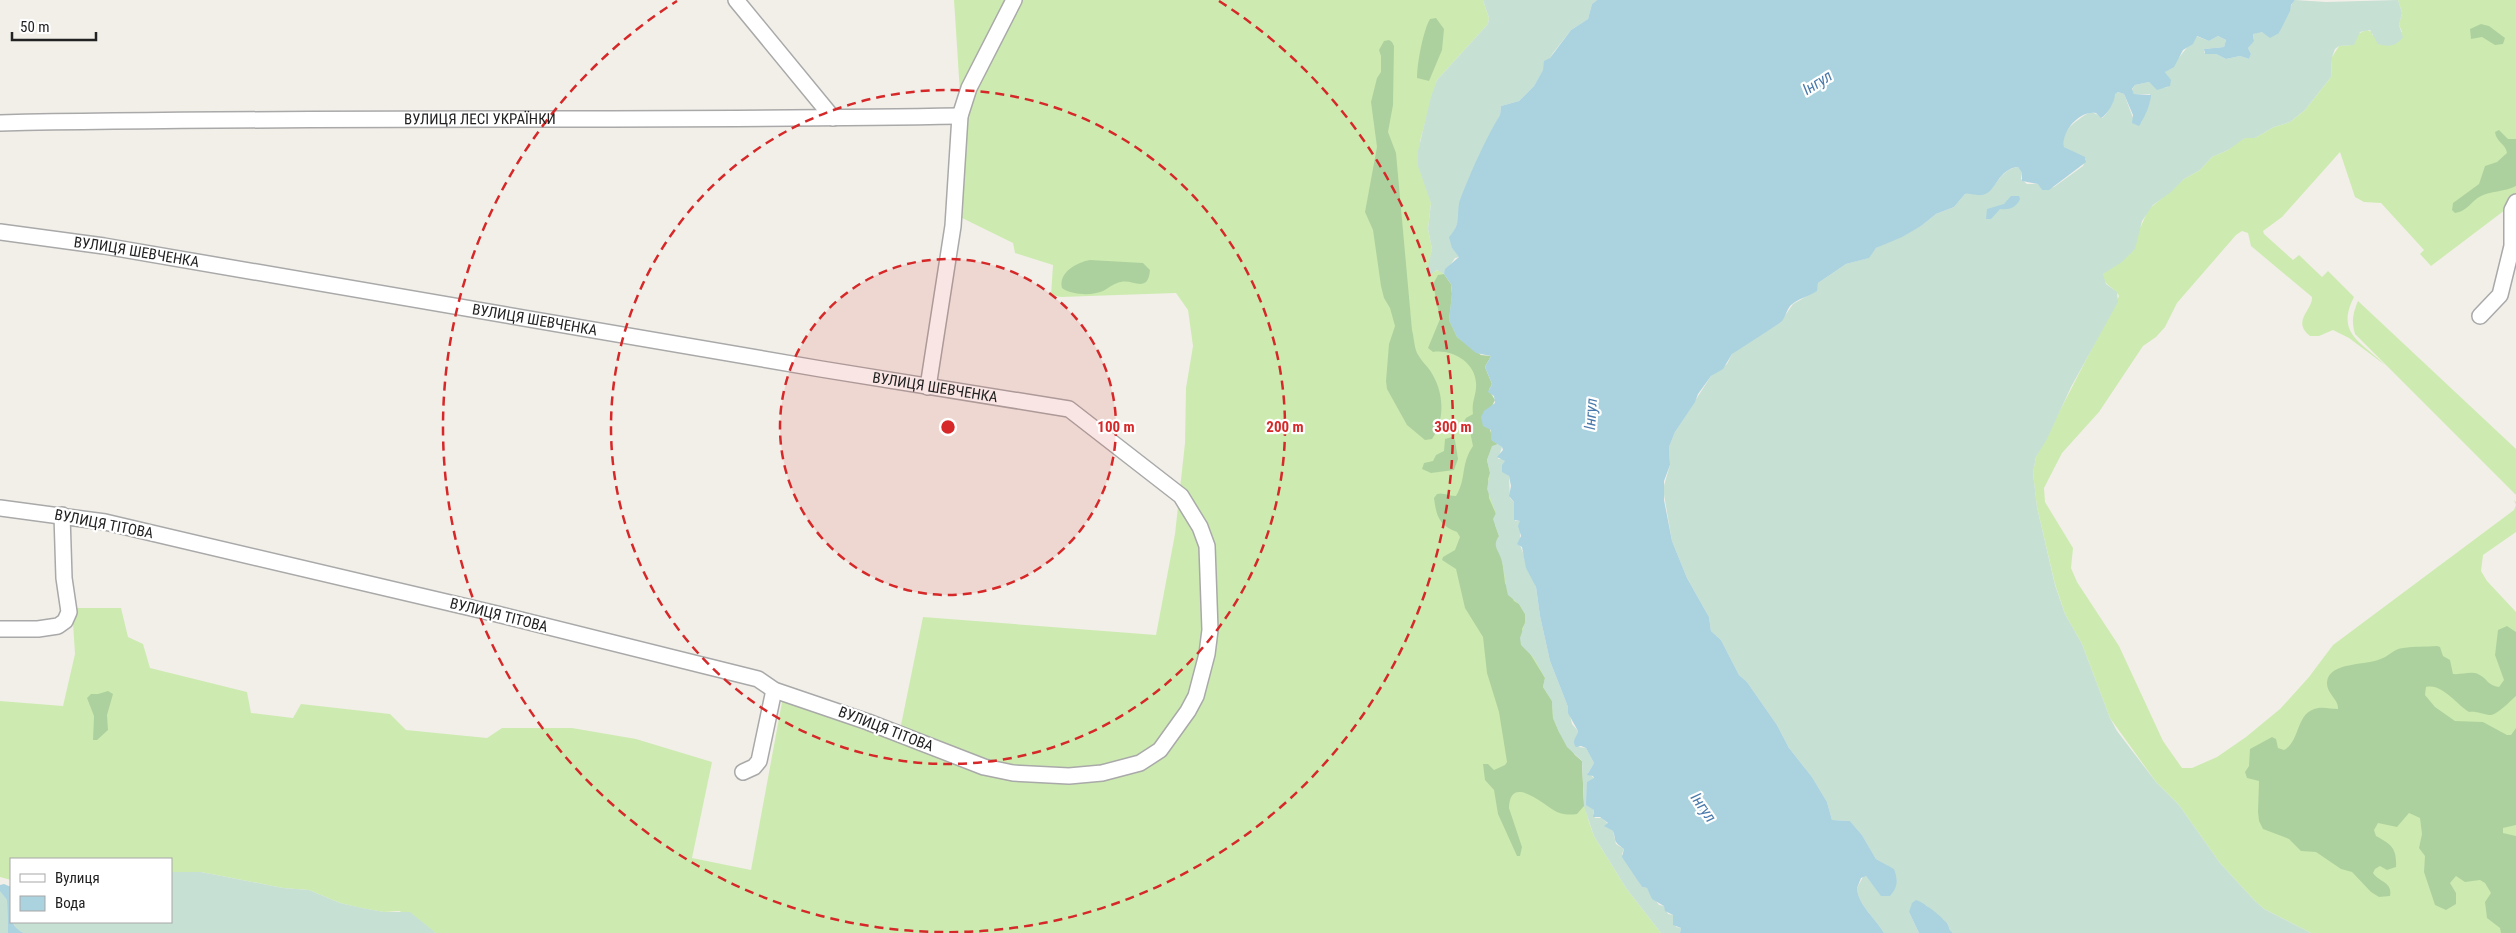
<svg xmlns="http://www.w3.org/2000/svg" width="2516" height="933" font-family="'Roboto Condensed',sans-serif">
	<rect width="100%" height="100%" fill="#f2efe9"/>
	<g fill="#cdebb0">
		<polygon points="954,0 1483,0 1489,18 1488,24 1437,80 1420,141 1431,203 1428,229 1432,249 1428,271 1429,274 1438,270 1444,274 1470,349 1491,440 1498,444 1492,447 1589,822 1594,836 1626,888 1661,933 436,933 424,926 418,919 399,911 384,912 361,908 340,903 309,890 283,888 201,872 171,872 171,859 11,859 11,880 0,877 0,701 63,706 75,654 72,608 121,608 128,637 143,644 150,668 247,692 251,713 293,718 301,704 390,714 406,730 487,738 502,728 572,728 636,739 712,762 692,858 751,870 782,702 901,725 923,617 1156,635 1175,534 1185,443 1186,388 1193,346 1188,310 1176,293 1061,297 1051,295 1053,265 1015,253 1013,243 958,216 963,139"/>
		<path d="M2398,0H2516V195L2505,210L2431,266L2420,254L2424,250L2381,203L2364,202L2355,197L2340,152L2282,217L2263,231L2264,234L2293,260L2299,255L2322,277L2328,271L2354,297C2335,334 2362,342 2385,365L2349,338L2333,330L2319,336H2310C2291,321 2313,310 2312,297L2251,246L2248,233L2242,231L2236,235L2177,303L2165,327L2156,337L2143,346L2099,412L2062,453L2044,488L2045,502L2073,548L2071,568L2077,582L2119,646L2163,741L2182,768H2192L2217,757L2246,737L2280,709L2309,677L2333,645L2514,510L2516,505L2514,500L2516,502V532L2483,555L2481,571L2487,581L2516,612V933H2311L2264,909L2255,901L2220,863L2179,805L2156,782L2110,718L2082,644L2065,614L2055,584L2037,507L2033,473L2036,457L2119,296C2115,287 2102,285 2103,274L2109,269L2141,226L2148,210L2184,179L2200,170L2212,157L2228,150L2237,142L2245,138H2255L2274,127L2290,122L2305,110L2331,77L2332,57L2339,46L2351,45L2357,34L2367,30L2372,32V35L2402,32L2399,25L2402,13Z"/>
		<path d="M2358,301L2516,449V495L2355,334C2351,321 2353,313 2358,301Z"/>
	</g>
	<g fill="#add19e">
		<path d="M1436,18L1444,29L1442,50L1429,81L1417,78C1417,63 1423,31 1430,19Z"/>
		<polygon points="2481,24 2489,26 2505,38 2503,44 2495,45 2482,37 2471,39 2470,29"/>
		<path d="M1389,40L1392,42L1394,46L1393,105L1388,132L1396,153L1412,330C1414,337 1414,346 1417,353C1420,359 1425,364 1429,369C1444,390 1446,418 1432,439L1425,440L1407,425L1387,389L1386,381L1389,344L1395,326L1390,308L1384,298L1381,286L1373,230L1365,212L1377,147L1371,102L1377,78L1381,72V56L1379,50L1384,41Z"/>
		<path d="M2499,130L2508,139H2516V186C2504,192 2490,191 2481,196C2471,201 2468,211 2455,213L2452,210L2453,203L2479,184L2485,166L2497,162L2507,153C2506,144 2496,142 2495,132Z"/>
		<path d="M1090,260L1143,263L1150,270C1148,294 1133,279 1121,282C1114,283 1109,288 1103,291C1092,296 1071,295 1062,288C1058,272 1078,262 1090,260Z"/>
		<path d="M1444,274L1451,284L1452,294L1449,320L1457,337L1481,355L1491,356L1485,367L1492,384L1489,390L1495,400L1491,408L1490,429L1493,441L1498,444L1492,447L1487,460L1490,473L1488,479L1489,498L1496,514L1495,525L1499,536L1505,583L1514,601L1519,604L1525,614V623L1522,629L1529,652L1545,678L1543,687L1552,701L1553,718L1559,732L1575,755L1582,761L1584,806L1577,814C1571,815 1564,815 1557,812C1546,807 1510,772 1509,808L1522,847L1520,856H1517L1498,814L1494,790L1485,780L1483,764H1488L1494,770L1505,765L1507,762L1499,712L1487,673L1483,637L1465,608L1456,569L1442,560L1443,557L1455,550L1460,537L1457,532C1439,526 1436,515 1434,498L1437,494C1443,492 1449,496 1456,496C1467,478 1460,465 1473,446L1470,432L1463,423L1466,418L1473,414C1471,402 1477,394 1476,383C1475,362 1452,349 1433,352L1428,348L1440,319L1433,284L1438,275Z"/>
		<polygon points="1452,437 1455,440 1458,459 1454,470 1431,473 1422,469 1424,463 1433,461 1436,455 1444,451 1445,439"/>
		<path d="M2507,626L2516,632V696C2510,701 2497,716 2489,715C2481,714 2477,711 2469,712C2456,704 2442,683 2426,687L2425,695L2435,707L2455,721L2483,722L2507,735H2511L2516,728V825L2503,828V833L2516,836V933H2501L2500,928L2487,918L2485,902L2491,893L2485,883L2480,880L2465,882L2456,876L2450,883L2456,893V904L2446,910L2435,905L2424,872L2425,856L2419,848L2422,834L2420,818L2409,813L2397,827L2378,823L2374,830L2376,836C2391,844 2397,848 2396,867L2387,870L2380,866L2375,869L2373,873C2379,882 2393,882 2390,896L2379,897L2371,892L2352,872L2341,869L2316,852L2301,851L2289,839L2263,829L2259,821L2258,812L2259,781L2247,778L2245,772L2249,766L2250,749L2272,737L2276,739L2278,748L2284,750C2301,741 2295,712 2318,708C2325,707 2332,709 2338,709C2339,699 2326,694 2327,682C2329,661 2368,666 2383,658C2390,655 2394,649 2403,648C2414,646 2426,647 2437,646L2440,647L2443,656L2450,660L2453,674C2461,675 2470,671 2478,674C2487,678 2488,686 2499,687L2504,680L2495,655L2498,630Z"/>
		<polygon points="108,691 113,694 107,715 108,730 97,740 93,740 94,716 87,698 91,694 98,694"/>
	</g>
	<g fill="#c6e0d4">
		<polygon points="1483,0 1597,0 1592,4 1588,19 1571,30 1553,53 1534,86 1519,101 1501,106 1500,115 1460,200 1460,215 1454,232 1452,248 1460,257 1455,258 1444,274 1437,270 1430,275 1428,267 1432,249 1428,229 1431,203 1418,166 1418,151 1431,97 1437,80 1488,24 1489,18"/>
		<path d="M2295,0L2326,2L2398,0L2402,13L2399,25L2403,37C2396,47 2388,47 2378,44L2370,30L2360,32L2354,45L2339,46L2335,49L2332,57L2331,77L2305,110L2290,122L2274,127L2255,138H2245L2228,150L2212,157L2200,170L2184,179L2171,192L2153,205L2142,221L2135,249L2122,262L2103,274L2106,284L2117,292L2118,302L2071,387L2047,439L2036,457L2033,473L2037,507L2055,585L2065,614L2082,644L2110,718L2117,731L2156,782L2179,805L2220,863L2255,901L2264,909L2311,933H1953L1950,931L1948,924L1926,905L1909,912L1919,933H1884C1876,919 1858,905 1857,888L1864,875L1866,876L1874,886L1888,866L1876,859L1862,835L1850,821L1832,820L1827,802L1812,777L1789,748L1777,725L1747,682L1739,675L1721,640L1711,631L1709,617L1687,578L1672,541L1663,489L1670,465L1669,447L1675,432L1711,376L1727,364L1732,354L1740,347L1780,323L1793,304L1816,291L1818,283L1846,264L1868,258L1876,248L1921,226L1936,214L1954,207L1965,194C1972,192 1985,195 1992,188C2000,179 2004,169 2018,167L2022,173L2021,179L2027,184H2039L2042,190L2054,187L2083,166L2086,159L2064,147C2062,134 2068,127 2078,120C2088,113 2091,109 2102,118C2107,115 2115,100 2114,94L2118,92L2124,94L2133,118L2141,123L2150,101V94H2134L2132,90L2135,85L2149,82L2157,89L2168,87L2169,78L2165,72C2174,64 2188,47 2196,36L2209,41L2218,36L2226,40L2224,47L2204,49V53L2216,54L2226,59L2240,56L2249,59L2251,54L2248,48L2254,39L2253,34L2259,32L2279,33C2282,24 2290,5 2295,0Z"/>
		<path d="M1498,444L1502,447L1498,459H1504L1505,461L1502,471L1509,476L1510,498L1514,502L1515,521H1520V545L1536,587L1540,616L1550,661L1568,707L1572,724L1578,731L1576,738L1579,747L1586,748L1594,763L1588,773L1594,778C1585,790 1585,798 1594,810L1593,814L1595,818H1602L1608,824L1605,826L1613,831L1616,844L1624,849L1622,854L1642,887L1647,888L1659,905L1664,906L1668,914L1673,915L1676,927L1681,928L1680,933H1661L1626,888L1594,836L1584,806L1582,761L1567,747L1559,732L1553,718L1552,701L1543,687L1545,678L1534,658L1521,645L1520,638L1525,623V614L1519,604L1508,595C1505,584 1505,572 1502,562C1500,551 1491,547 1499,536L1493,519L1496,513L1487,489L1490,473L1487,460L1492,446Z"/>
		<polygon points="171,872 201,872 283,888 309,890 340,903 362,908 384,912 410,912 436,933 24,933 17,930 13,923 171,922"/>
		<polygon points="0,890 7,900 8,933 0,933"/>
	</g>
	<g fill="#aad3df">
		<path d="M1597,0H2295L2291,5L2290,11L2279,33L2270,38L2262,32L2253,34L2254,41L2248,48L2251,54L2249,59L2240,56L2226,59L2216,54H2205L2204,49L2224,47L2226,40L2218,36L2209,41L2197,36L2193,44L2183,50L2174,67L2165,72L2171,80L2170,86L2157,90L2149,82L2135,85L2132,89L2134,94L2151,95C2151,103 2144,119 2139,126L2132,123L2133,115L2124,94L2118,92L2115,94C2115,102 2107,115 2101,118L2096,113C2080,110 2061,131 2064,147L2085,157L2086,162L2049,190H2042L2038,184L2022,181V173L2018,167C1998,169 1996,191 1985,194C1978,197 1972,193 1965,194L1954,207L1936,214L1921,226L1902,237L1876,248L1869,258L1846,264L1818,283L1817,291C1808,297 1799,298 1791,305C1786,310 1786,318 1780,323L1732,354L1723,369L1711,376L1698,394L1695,402L1675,432L1669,447L1670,465L1664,481V500L1672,541L1687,578L1709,617L1711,631L1721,640L1739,675L1747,682L1777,725L1789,748L1812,777L1827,802L1832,820L1850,821L1862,835L1876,859L1894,869C1898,880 1898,887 1890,896H1881L1866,876L1861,878L1857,888C1858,905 1876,919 1884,933H1680L1681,928L1673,925V915L1665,911L1664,906L1652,899L1647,888L1642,887L1622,857L1624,849C1612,840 1617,842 1613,831L1604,826L1608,823L1600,817H1593L1594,810L1586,805L1587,782L1594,778L1593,776L1587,775L1594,763L1586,748L1581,746L1576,747C1571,741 1577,737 1578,731L1568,713V707L1550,661L1540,616L1536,587L1526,568L1522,547L1517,544L1521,536L1518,526L1520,521L1514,520V502L1509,496L1511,486L1509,476L1502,472V465L1505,461L1497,457L1503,450L1502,447L1491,440V430L1483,426L1481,417L1484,411L1495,403L1494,396L1488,392L1492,384L1485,367L1491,356L1476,353L1457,337L1449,320L1452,294L1451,284L1444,274L1445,269L1459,257L1452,248L1449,237C1463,223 1455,211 1461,197C1472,169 1485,140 1500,115L1501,106L1519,101L1534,86L1543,70L1544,61L1550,58L1571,30L1588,19L1592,4Z"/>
		<path d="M2011,196H2019L2020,199C2016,208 2009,210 2000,209L1991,219H1986L1987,209L2004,204Z"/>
		<path d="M4,884L11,887C11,905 6,926 24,933H8L7,900L0,891V885Z"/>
		<path d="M1916,900C1927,904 1939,915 1947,923C1950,927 1948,930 1953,933H1919L1909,912L1912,903Z"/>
	</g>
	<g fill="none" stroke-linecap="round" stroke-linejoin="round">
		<g stroke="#a9a9a9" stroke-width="18">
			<g id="minor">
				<polyline points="736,0 833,118"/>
				<path id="s1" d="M0,123C320,116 640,122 960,116"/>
				<path id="s2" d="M0,232L104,246L821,369L1069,409L1181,496L1200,527L1207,546L1210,630L1207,654L1196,696L1188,711L1160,750L1140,763L1102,773L1069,776L1013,773L984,767L868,722L774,690L758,679L742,675L497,614L105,522L0,508"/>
				<polyline points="2480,316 2500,295 2512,246 2512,210 2516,202"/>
				<polyline points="928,387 953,226 960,116 969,88 1014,0"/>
				<polyline points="0,629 38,629 58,626 65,621 69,612 64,578 62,515"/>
				<polyline points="743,772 754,767 759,761 774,690"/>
			</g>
		</g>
		<use href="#minor" stroke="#fff" stroke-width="15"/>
	</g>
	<circle cx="948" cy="427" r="168" fill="#d62828" fill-opacity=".12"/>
	<g fill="none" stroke="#d62828" stroke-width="2.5" stroke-dasharray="9 6">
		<circle cx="948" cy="427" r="168"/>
		<circle cx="948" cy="427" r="337"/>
		<path d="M1219 1A505 505 0 1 1 677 1"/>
	</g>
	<g text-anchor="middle" stroke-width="4.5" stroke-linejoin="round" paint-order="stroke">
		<g font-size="15" fill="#222" stroke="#fff">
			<text dy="5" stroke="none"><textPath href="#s1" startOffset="480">ВУЛИЦЯ ЛЕСІ УКРАЇНКИ</textPath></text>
			<text dy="5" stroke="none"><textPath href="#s2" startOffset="138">ВУЛИЦЯ ШЕВЧЕНКА</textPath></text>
			<text dy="5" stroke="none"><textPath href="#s2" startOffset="542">ВУЛИЦЯ ШЕВЧЕНКА</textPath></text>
			<text dy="5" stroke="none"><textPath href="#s2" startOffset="948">ВУЛИЦЯ ШЕВЧЕНКА</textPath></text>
			<text transform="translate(104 524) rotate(11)" y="5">ВУЛИЦЯ ТІТОВА</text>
			<text transform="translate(499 615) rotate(14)" y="5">ВУЛИЦЯ ТІТОВА</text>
			<text transform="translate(886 729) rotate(21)" y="5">ВУЛИЦЯ ТІТОВА</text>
		</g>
		<g font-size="16" font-style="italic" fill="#4a7aab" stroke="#fff">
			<text transform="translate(1817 82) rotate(-32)" y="6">Інгул</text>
			<text transform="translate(1590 414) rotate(-86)" y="6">Інгул</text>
			<text transform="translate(1704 807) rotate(55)" y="6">Інгул</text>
		</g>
	</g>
	<circle cx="948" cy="427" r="8" fill="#d62828" stroke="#fff" stroke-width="2.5"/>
	<g font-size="15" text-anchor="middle" font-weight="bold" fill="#d62828" stroke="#fff" stroke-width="4.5" stroke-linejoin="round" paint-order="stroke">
		<text x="1116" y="432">100 m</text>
		<text x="1285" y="432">200 m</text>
		<text x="1453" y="432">300 m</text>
	</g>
	<rect x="10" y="858" width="162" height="65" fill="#ffffff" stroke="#a7a7a7"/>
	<rect x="20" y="874" width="25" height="8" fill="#ffffff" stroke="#a7a7a7"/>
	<text x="55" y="883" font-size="15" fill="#222222">Вулиця</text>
	<rect x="20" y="896" width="25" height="15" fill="#aad3df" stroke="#a7a7a7"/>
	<text x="55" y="908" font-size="15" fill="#222222">Вода</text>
	<path d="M12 32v8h84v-8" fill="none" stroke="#222222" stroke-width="2.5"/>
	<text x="20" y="32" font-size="15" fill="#222222" stroke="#ffffff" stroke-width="4" paint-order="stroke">50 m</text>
</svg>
